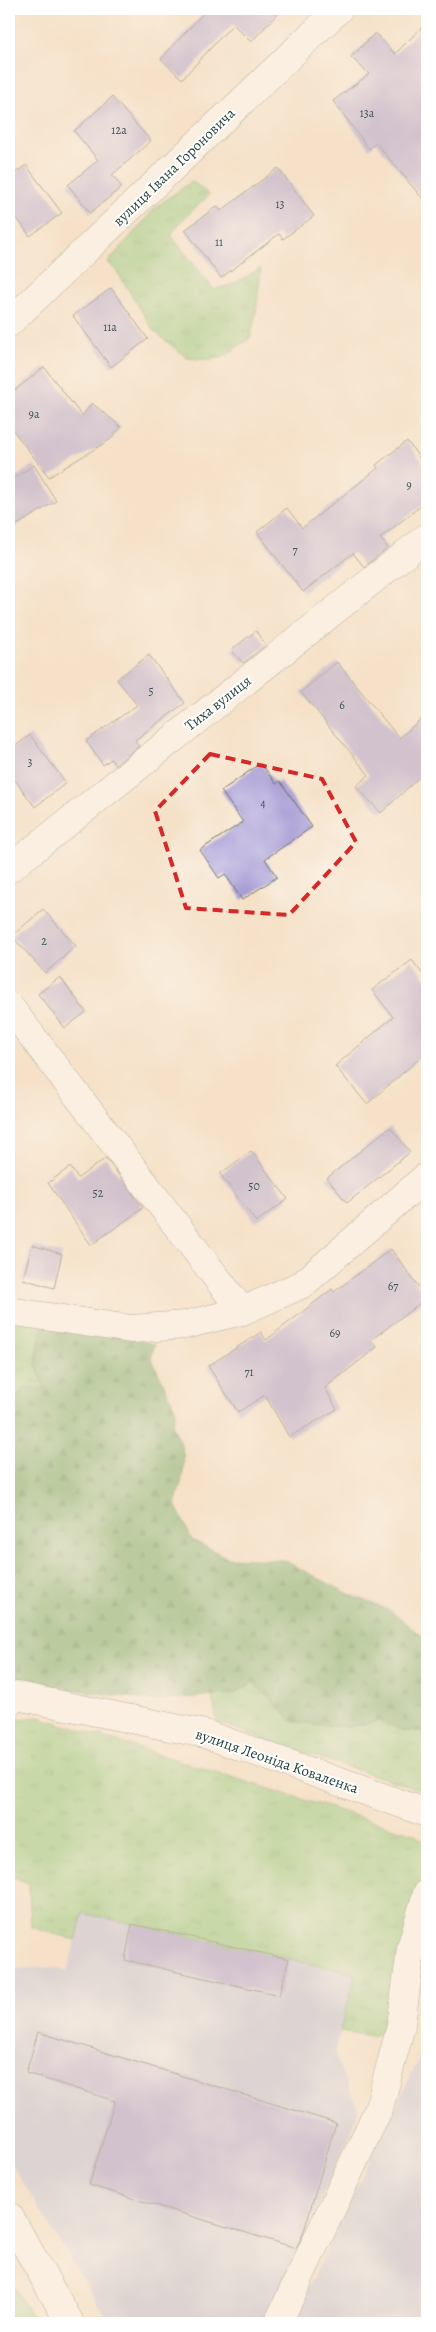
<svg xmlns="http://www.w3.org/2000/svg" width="436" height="2332" font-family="Alegreya,serif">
	<defs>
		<pattern id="grass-tufts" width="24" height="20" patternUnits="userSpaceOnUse" patternTransform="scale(1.25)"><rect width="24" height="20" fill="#91cc80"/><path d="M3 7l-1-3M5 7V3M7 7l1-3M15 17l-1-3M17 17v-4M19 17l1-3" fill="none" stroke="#76a76a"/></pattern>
		<pattern id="forest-firs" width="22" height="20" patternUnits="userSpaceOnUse" patternTransform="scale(1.25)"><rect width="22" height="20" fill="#74b06e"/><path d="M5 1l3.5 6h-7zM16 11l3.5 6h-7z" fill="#5f905b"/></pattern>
	</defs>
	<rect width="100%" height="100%" fill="#fff"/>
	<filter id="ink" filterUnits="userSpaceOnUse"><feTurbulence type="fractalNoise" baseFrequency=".02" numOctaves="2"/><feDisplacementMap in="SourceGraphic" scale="10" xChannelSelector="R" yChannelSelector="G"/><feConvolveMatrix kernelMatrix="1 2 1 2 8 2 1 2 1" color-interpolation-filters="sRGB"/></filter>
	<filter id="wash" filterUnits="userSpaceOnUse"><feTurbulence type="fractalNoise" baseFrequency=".0096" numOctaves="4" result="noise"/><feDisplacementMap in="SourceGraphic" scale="20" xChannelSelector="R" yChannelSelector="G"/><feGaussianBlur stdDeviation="1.12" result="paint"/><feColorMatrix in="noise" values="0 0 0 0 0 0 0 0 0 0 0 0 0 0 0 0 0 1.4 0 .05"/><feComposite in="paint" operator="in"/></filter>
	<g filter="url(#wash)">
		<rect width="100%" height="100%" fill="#f5e1c8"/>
		<g fill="#bfc2dd">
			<polygon points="83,1913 356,1974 334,2053 358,2109 354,2125 267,2323 110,2323 9,2160 9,1969 51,1967 67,1972"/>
			<polygon points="427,2042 427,2323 291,2323"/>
		</g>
		<g fill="url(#grass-tufts)" stroke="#58845a">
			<polygon points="192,181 209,195 181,221 171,235 214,290 235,283 261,268 256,312 250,338 224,357 210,360 187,358 154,331 118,273 108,262 157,206"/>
			<polygon points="9,1314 55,1316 46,1389 24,1388 9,1411"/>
			<polygon points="253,1682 294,1722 348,1727 379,1721 405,1731 427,1731 427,1792 289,1748 217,1722 212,1696 236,1693"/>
			<polygon points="39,1717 414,1834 427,1844 427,1893 401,2026 371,2036 340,2031 356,1974 83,1913 76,1940 31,1927 29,1883 9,1875 9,1720"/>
			<polygon points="9,2278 36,2323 9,2323"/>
		</g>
		<path fill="url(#forest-firs)" stroke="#4a7651" d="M42,1326L97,1332L155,1344L151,1357L176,1410L172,1426C190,1453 184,1476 175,1504L192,1540L228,1558L283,1560L351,1595L389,1610L427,1640V1731H405L379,1721L348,1727L294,1722L253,1682L236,1693L155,1701L49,1686L20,1677L9,1684V1411L24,1388L45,1389L36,1364Z"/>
		<g id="blocks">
			<g fill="#a79cd4">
				<polygon points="207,9 282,9 251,42 233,24 182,79 161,59"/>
				<polygon points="427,22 427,204 376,143 369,149 333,101 369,74 351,57 375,33 395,54"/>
				<polygon points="112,97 151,141 112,175 122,187 90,213 68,185 98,160 74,131"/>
				<polygon points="26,165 62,213 30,236 9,207 9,178"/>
				<polygon points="278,168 314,216 283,239 279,234 221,278 185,230 217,206 221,211"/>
				<polygon points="111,288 148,339 111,367 73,316"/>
				<polygon points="44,367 82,416 92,403 121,427 111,439 49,477 9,425 9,395"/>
				<polygon points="407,441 427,468 427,501 380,538 388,548 364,567 353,553 303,592 257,532 287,508 302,528 378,468 376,465"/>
				<polygon points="34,465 56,501 9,530 9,481"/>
				<polygon points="256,631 266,645 243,663 231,650"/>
				<polygon points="149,655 185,703 135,740 139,746 115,765 111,759 103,765 86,741 137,705 117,679"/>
				<polygon points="337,662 399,738 427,714 427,770 381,813 356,786 369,775 301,692"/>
				<polygon points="30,735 66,783 35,807 9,772 9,751"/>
				<polygon points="261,763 276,784 280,781 312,827 265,859 277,877 242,900 225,874 219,878 200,850 243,822 221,791"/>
				<polygon points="43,909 76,946 45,973 12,936"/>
				<polygon points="412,960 427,980 427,1052 367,1104 335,1066 393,1017 372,990"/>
				<polygon points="60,977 86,1012 65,1028 38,994"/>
				<polygon points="390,1127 410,1152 347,1203 327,1178"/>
				<polygon points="251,1151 288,1199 256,1222 220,1174"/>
				<polygon points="106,1158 143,1208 91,1245 48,1183 70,1167 78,1178"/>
				<polygon points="32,1245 62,1254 54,1288 23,1279"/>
				<polygon points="391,1249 427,1298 371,1340 377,1347 325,1388 337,1409 289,1437 265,1395 238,1412 208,1366 261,1332 266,1340 332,1289 334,1292"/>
				<polygon points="132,1924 289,1959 279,1995 125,1960"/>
				<polygon points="38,2032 336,2123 303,2234 296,2248 89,2185 115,2101 26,2073"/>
			</g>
		</g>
	</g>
	<g filter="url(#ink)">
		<use href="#blocks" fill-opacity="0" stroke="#6a7668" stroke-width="1"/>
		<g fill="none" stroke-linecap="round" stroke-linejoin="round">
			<g stroke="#6a7668" stroke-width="29">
				<g id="minor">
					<polyline points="9,323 339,9"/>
					<polyline points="9,869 427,537"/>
					<polyline points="9,1006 242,1311"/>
					<polyline points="9,1311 131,1329 185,1325 242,1311 303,1284 427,1176"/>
					<polyline points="9,1702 17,1696 205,1734 427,1813"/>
					<polyline points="9,2216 70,2323"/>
					<polyline points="278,2323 379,2108 401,2026 411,1948 427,1893"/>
				</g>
			</g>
			<use href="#minor" stroke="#fff" stroke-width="28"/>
		</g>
	</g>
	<path d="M0 0H436V2332H0ZM210,754L322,779L356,842L289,915L186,908L155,811Z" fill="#f5e1c8" fill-opacity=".55" fill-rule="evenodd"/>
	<path fill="none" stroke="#d62828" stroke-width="4" stroke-dasharray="10 6" stroke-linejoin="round" d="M210,754L322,779L356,842L289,915L186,908L155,811Z"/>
	<g text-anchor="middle" stroke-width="4" stroke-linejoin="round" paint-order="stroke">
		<g font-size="12" fill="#41555c">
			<text x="367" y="117">13а</text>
			<text x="119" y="134">12а</text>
			<text x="280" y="208">13</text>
			<text x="219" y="246">11</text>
			<text x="110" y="331">11а</text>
			<text x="34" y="418">9а</text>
			<text x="409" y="489">9</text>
			<text x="295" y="554">7</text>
			<text x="151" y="695">5</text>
			<text x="342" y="709">6</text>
			<text x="30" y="766">3</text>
			<text x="263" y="807">4</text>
			<text x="44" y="945">2</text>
			<text x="254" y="1190">50</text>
			<text x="98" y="1197">52</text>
			<text x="393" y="1290">67</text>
			<text x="335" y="1337">69</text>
			<text x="249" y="1376">71</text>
		</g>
		<g font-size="15" fill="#1f3d34" stroke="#fff">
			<text transform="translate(174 167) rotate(-44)" y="5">вулиця Івана Гороновича</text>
			<text transform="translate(218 703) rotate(-38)" y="5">Тиха вулиця</text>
			<text transform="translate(277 1761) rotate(19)" y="5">вулиця Леоніда Коваленка</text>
		</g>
	</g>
	<rect width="436" height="2332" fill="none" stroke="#fff" stroke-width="30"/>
</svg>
